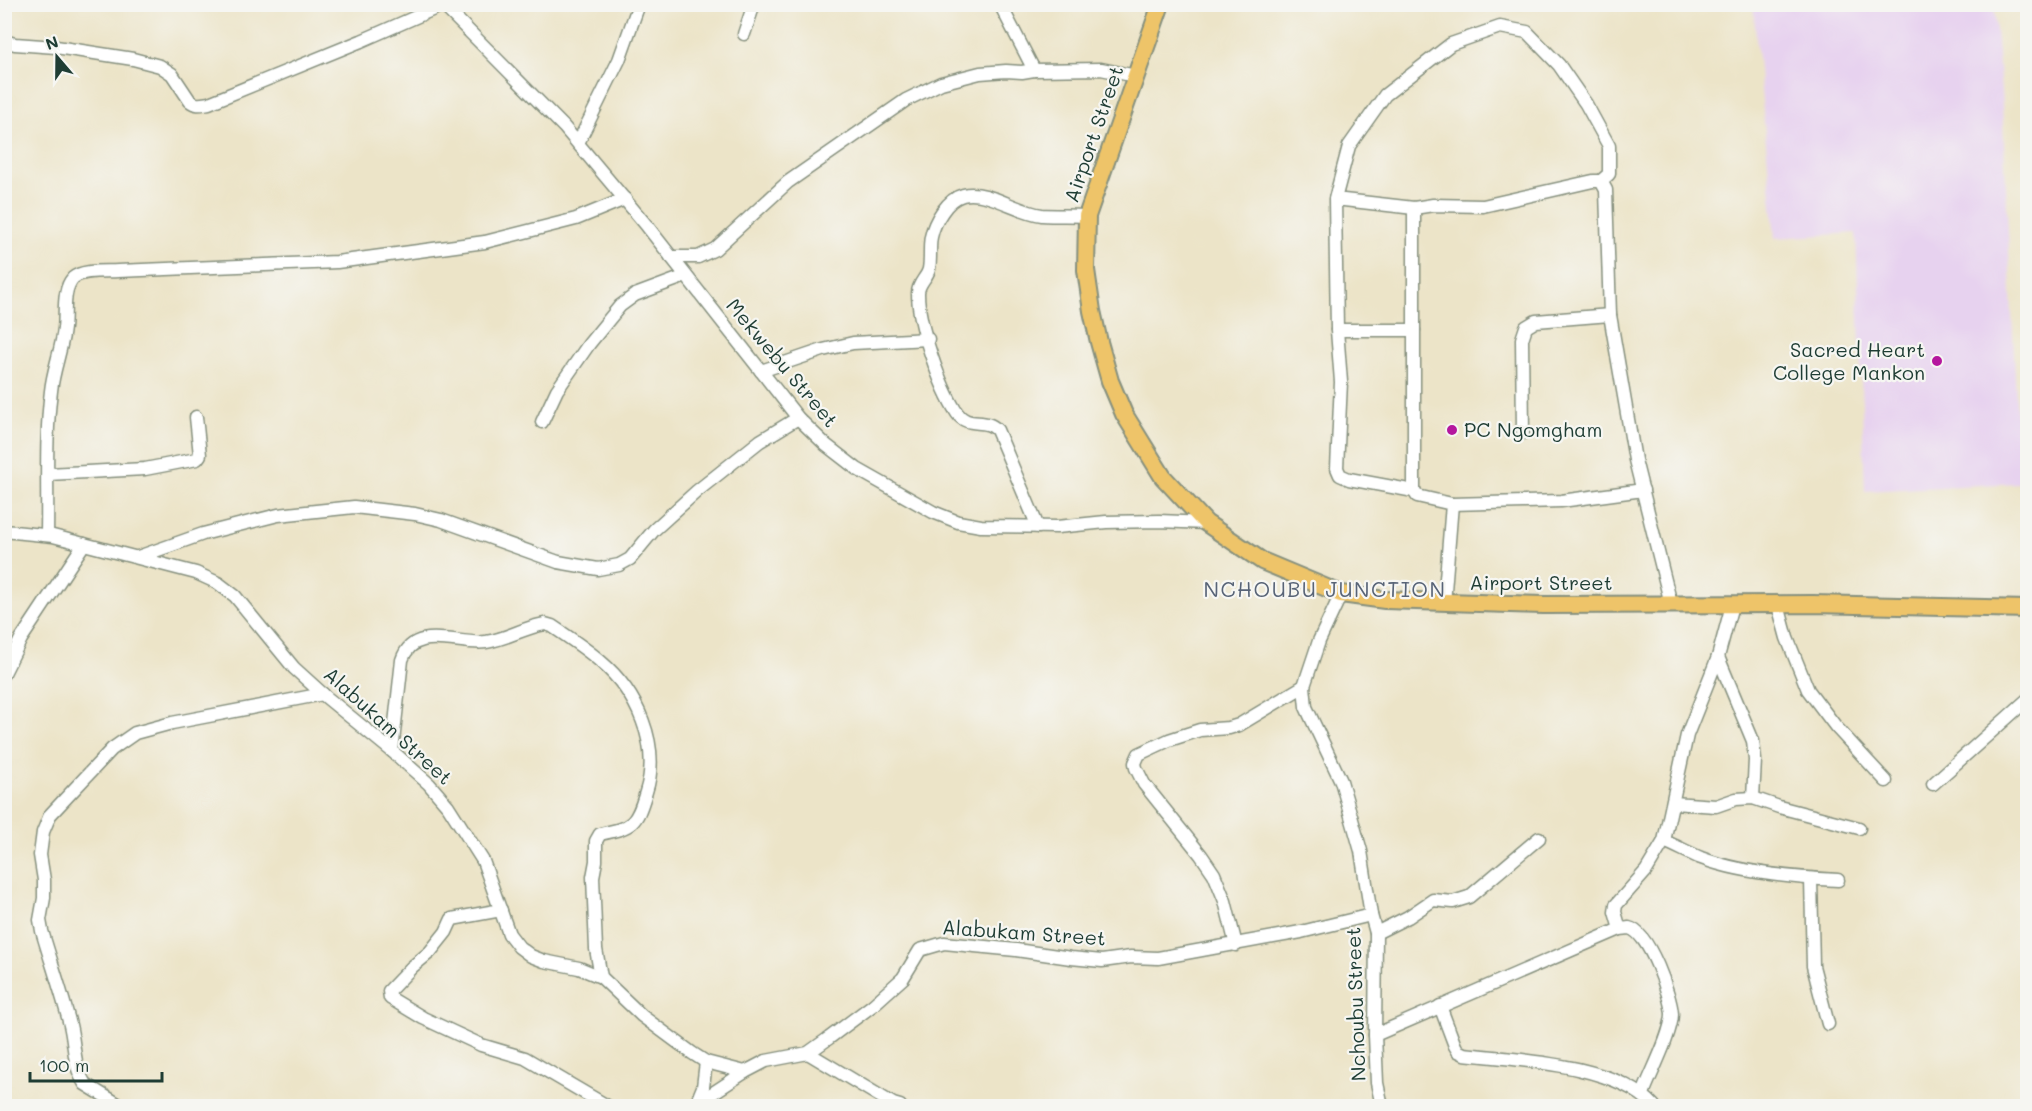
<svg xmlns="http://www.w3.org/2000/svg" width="2032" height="1111" font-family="Mali,sans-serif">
	<rect width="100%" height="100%" fill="#f6f6f2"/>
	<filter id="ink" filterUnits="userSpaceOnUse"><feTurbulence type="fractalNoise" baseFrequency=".0167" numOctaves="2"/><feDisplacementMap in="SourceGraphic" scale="12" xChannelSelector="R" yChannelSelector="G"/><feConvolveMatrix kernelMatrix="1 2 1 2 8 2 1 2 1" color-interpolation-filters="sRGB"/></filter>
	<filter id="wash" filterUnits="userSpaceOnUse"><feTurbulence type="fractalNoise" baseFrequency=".008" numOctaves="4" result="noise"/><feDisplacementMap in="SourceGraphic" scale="24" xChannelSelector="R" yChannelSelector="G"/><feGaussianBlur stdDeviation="1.35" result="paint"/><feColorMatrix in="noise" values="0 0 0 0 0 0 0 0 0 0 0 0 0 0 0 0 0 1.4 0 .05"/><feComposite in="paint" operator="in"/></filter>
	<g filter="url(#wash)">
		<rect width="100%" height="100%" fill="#ece4c8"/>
		<polygon fill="#e7d2ef" points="1753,5 1994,5 2002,104 2020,483 1865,491 1856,233 1775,238"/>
	</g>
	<g filter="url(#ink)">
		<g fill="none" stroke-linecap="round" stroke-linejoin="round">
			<g stroke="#86907e" stroke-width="15">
				<g id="minor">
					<polyline points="442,4 564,127 647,226 798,418 826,445 857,469 933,512 958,522 981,526 1057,527 1106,522 1159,521 1206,523"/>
					<polyline points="1000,4 1034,70"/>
					<polyline points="744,34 754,4"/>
					<path d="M4,41L15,44L56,47L133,59L160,66L172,74L190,101C196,106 202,104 209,103L361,41L443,5"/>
					<polyline points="578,143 619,60 639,4"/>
					<polyline points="1601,181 1606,190 1610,315 1635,460 1671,604"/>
					<polyline points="1335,199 1414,208 1433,205 1483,206 1593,181 1601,181 1609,174 1609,146 1586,104 1559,65 1527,32 1500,27 1451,44 1385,95 1349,146 1335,199 1337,330 1341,382 1337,468 1340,475 1349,479 1414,491"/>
					<polyline points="1414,208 1414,491 1417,496 1452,504 1444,603"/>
					<polyline points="671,257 698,257 715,249 788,182 906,100 941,83 980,73 1006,71 1022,72 1034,70 1101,69 1136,76"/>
					<polyline points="1337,330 1414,330"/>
					<polyline points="761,371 823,350 853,343 928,339"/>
					<polyline points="542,422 557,390 589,344 620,306 635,295 686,276"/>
					<polyline points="1523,433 1522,339 1526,327 1536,321 1610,315"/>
					<polyline points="48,474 145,469 197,459 200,455 196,417"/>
					<polyline points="1452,504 1561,501 1643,490"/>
					<path d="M1038,527L997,430C985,417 968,429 957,413C940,387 918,324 918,293C918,283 927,278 929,269C931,258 929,247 931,237C934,222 947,199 963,195C987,189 1017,212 1042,215C1057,216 1072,215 1087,216"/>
					<polyline points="4,531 53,536 196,573 218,583 235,596 294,668 326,697 392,751 429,784 448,806 483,861 509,934 519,947 531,956 544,961 579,968 601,977 642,1016 692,1053 706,1062 745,1072 766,1061 808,1053 829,1038 873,1005 903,978 920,950 944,943 1016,950 1071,958 1102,961 1131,957 1158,958 1301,932 1371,915"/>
					<path d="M47,534C48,487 45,438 51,391C53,370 62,349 64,328C66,313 62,290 73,278C83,269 106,272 118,271L337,262L485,242L576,219L625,199"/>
					<polyline points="138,557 203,534 278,515 354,507 415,514 441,520 558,562 598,569 619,565 630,559 654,530 697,491 760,441 798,418"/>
					<polyline points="1341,594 1319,641 1304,686 1306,707 1341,781 1361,851 1371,915 1376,933 1375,1035 1377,1083 1382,1106"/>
					<polyline points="1778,605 1787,638 1808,690 1836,727 1886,781"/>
					<polyline points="1718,657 1753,741 1755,760 1753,798"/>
					<polyline points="4,673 21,639 84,544"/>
					<path d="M392,751L402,660C414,623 459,646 486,642C507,639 525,627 545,624L552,626C568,637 585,648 600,661C637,692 661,745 646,792C636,825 633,827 600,834L596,841V861L593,877L596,949L601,977"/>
					<polyline points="1933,784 2028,699"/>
					<polyline points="1673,803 1716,806 1736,799 1753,798 1779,807 1859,828"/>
					<path d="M1664,841C1676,846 1689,853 1701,858C1740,873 1797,878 1838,880"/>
					<polyline points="1811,879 1813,966 1828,1024"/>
					<polyline points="501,910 452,919 446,932 430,952 412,967 389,991 390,998 423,1018 481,1045 525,1058 607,1106"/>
					<polyline points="1620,929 1615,912 1616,905 1646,871 1664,841 1687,735 1718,657 1732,605"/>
					<polyline points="1376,933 1408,917 1433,900 1453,902 1469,897 1539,838"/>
					<polyline points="1236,945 1225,901 1214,874 1201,855 1144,784 1136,768 1135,763 1139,754 1169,740 1200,730 1229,728 1239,725 1304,686"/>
					<path d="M1440,1006L1455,1046L1458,1051L1464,1054C1518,1060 1617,1064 1654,1106"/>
					<path d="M1375,1035L1620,929C1621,929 1629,928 1629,928C1649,932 1671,996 1672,1014C1672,1033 1650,1075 1643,1094"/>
					<polyline points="808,1053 893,1104 900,1106"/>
					<polyline points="696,1104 703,1087 706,1062"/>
					<path d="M121,1106L85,1084C73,1066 75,1045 70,1025C62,993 51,962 42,931L40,920L44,898V880L40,855L43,832L50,815L112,749L135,733L172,723L323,694"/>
					<polyline points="693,1106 745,1072"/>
				</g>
			</g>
			<g stroke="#86907e" stroke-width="20">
				<polyline id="highway" points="1161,4 1087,216 1086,270 1092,311 1099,342 1110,381 1124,414 1163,477 1206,523 1262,561 1341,594 1385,600 1544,605 1813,604 2028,609"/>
			</g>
			<use href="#minor" stroke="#fff" stroke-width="12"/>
			<use href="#highway" stroke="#eec469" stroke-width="16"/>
		</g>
	</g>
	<g fill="#b5179e" stroke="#f6f6f2" stroke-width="2">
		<circle cx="1937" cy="361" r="6"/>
		<circle cx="1452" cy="430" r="6"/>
	</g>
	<g text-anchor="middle" stroke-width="4.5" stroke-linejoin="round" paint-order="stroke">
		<g font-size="20" fill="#1f3d34" stroke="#f6f6f2">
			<text transform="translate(1094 134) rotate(-71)" y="7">Airport Street</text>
			<text transform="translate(782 363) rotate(50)" y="7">Mekwebu Street</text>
			<text x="1541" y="590">Airport Street</text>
			<text transform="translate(388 726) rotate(42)" y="7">Alabukam Street</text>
			<text transform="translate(1024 933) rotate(4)" y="7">Alabukam Street</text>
			<text transform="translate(1356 1004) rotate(-92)" y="7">Nchoubu Street</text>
		</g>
		<g font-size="20" fill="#1f3d34" stroke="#f6f6f2" text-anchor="end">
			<text x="1925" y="357">Sacred Heart<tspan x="1925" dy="23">College Mankon</tspan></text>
			<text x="1464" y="437" text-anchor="start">PC Ngomgham</text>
		</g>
		<g font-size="21" letter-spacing="1.5" fill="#586477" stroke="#f6f6f2">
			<text x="1325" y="597">NCHOUBU JUNCTION</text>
		</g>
	</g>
	<rect width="2032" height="1111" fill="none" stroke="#f6f6f2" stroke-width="24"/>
	<g transform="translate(57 57) rotate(340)" stroke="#f6f6f2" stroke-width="4.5" paint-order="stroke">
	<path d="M0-4.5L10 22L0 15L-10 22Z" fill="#1f3d34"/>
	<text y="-9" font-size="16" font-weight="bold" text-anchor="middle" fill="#1f3d34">N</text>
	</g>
	<path d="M30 1072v9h132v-9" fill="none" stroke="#1f3d34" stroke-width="3"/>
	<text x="39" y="1072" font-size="18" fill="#1f3d34" stroke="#f6f6f2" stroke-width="4.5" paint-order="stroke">100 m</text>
</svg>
